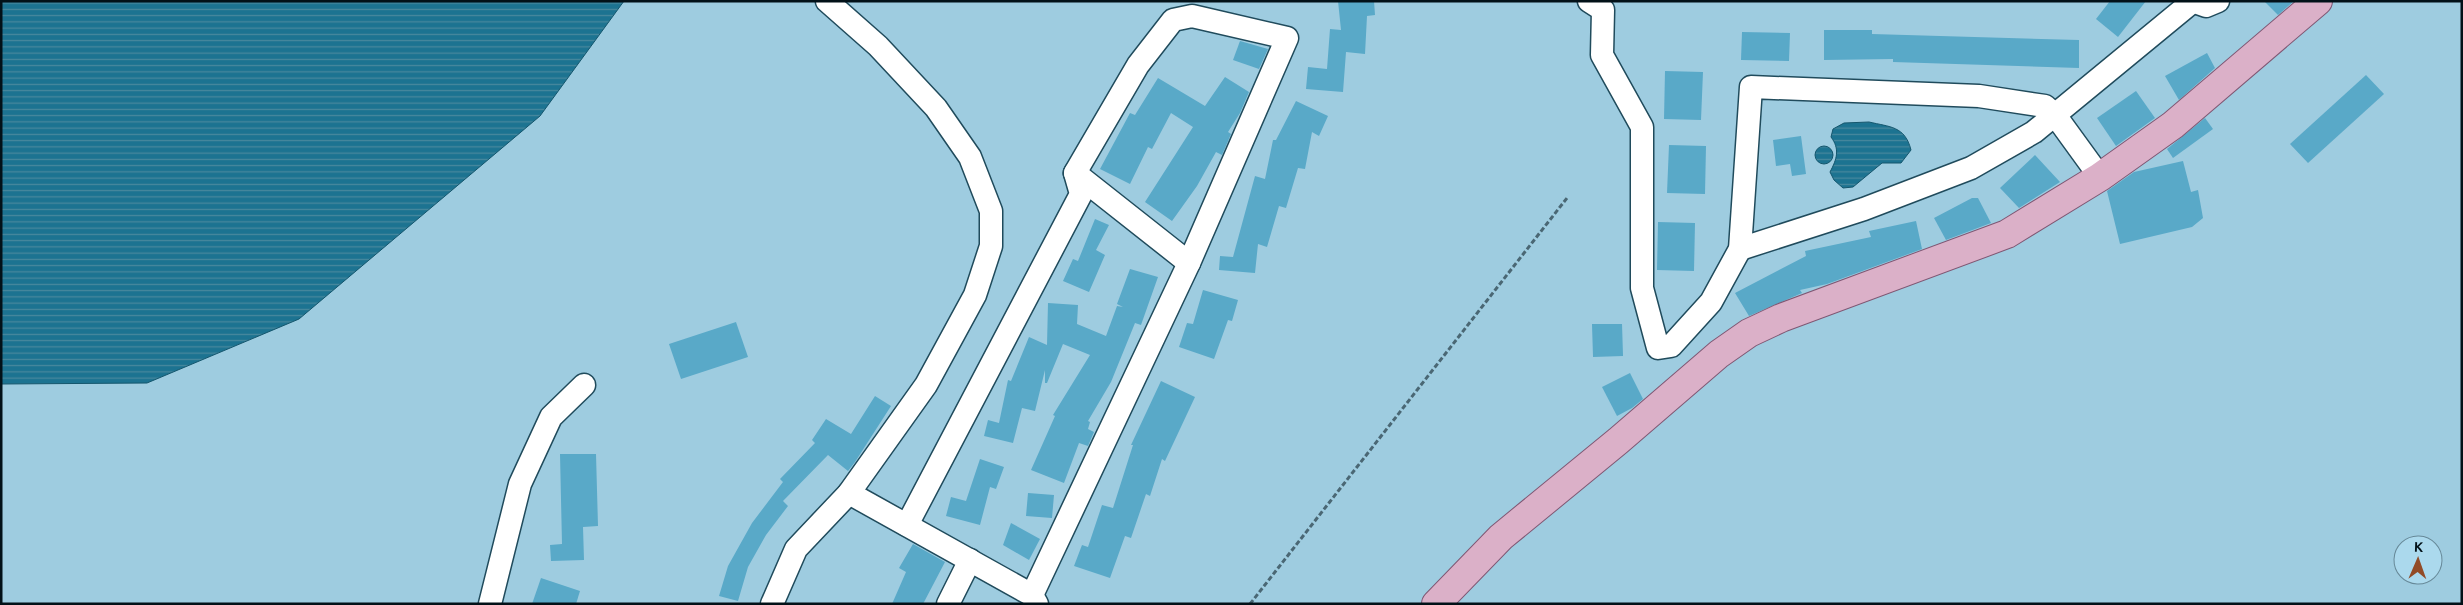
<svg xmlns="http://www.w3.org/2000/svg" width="2463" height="605" font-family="Ubuntu,sans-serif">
	<defs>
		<pattern id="water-rules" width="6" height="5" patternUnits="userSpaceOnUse" patternTransform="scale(1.25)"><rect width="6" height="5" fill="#1c7391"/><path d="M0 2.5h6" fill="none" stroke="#49889d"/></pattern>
	</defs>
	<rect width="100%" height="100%" fill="#9ecce0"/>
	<g fill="url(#water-rules)" stroke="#14566d">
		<polygon points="1,1 624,1 540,116 299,319 147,383 1,384"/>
		<path d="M1869,122C1890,127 1905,126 1911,150L1901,163H1882L1853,187L1843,188L1834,180L1830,172C1837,159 1840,149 1831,137L1833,129L1844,123Z"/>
		<circle cx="1824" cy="155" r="9"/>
	</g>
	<g fill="#59a9c8">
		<polygon points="1338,1 1374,1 1375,15 1367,16 1365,54 1346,52 1343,92 1306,89 1308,67 1327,69 1330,29 1341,30"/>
		<polygon points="2110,1 2146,1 2118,37 2096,19"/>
		<polygon points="2264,1 2294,1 2278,15"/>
		<polygon points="1824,30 1872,30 1872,34 2079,40 2079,68 1893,62 1893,59 1824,60"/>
		<polygon points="1742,32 1790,33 1789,61 1741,60"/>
		<polygon points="1240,41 1268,49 1259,69 1233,60"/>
		<polygon points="2207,53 2215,68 2179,100 2165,76"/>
		<polygon points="1665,71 1703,72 1701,120 1664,119"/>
		<polygon points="2366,75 2384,94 2308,163 2290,144"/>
		<polygon points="1225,77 1249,92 1240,113 1228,132 1231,134 1222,155 1216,152 1197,186 1172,221 1145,202 1193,127 1171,113 1152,149 1148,147 1130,184 1100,169 1130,113 1135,115 1158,78 1205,106"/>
		<polygon points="2136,91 2155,118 2116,146 2097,118"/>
		<polygon points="1296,101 1328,116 1319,136 1312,132 1305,169 1298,168 1286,208 1279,206 1267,247 1258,244 1255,273 1219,270 1220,256 1233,257 1255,176 1265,179 1273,140 1276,140"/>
		<polygon points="2205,118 2213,129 2173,158 2167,149"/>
		<polygon points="1801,136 1806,174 1792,176 1790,164 1776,166 1773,140"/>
		<polygon points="1669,145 1706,146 1705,194 1667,193"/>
		<polygon points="2035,155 2060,182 2019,208 2000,188"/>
		<polygon points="2183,161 2191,192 2198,190 2203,218 2192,227 2120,244 2107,191 2134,172"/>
		<polygon points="1972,198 1978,198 1991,223 1946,240 1934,218"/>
		<polygon points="1095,219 1109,225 1096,250 1105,255 1089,292 1063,281 1073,259 1078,261"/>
		<polygon points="1916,221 1922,249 1827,284 1800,290 1802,293 1749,316 1735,293 1806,256 1805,251 1871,237 1869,231"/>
		<polygon points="1658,222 1695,223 1694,271 1657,270"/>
		<polygon points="1130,269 1158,277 1141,325 1135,323 1111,382 1088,421 1090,422 1088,429 1094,432 1088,446 1079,443 1064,483 1031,470 1055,416 1053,415 1090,355 1063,344 1047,383 1045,383 1045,370 1035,411 1022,408 1013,443 984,436 988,420 999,423 1008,380 1011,381 1029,337 1047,345 1048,303 1078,305 1077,324 1106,336 1117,306 1123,307 1117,304"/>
		<polygon points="1203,290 1238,300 1232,321 1228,320 1214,359 1179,347 1187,323 1193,324"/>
		<polygon points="736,322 748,357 681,379 669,344"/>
		<polygon points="1592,324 1622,324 1623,356 1593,357"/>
		<polygon points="1630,373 1643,399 1632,408 1617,416 1602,387"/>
		<polygon points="1161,381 1195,397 1165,461 1162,459 1150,496 1146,494 1131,538 1125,536 1110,578 1074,566 1082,545 1088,547 1102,505 1113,508 1133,445 1131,445"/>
		<polygon points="875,396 891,406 855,462 848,471 828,455 783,501 788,506 766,535 748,567 738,601 719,596 728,566 752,523 783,482 780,479 815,443 812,440 826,419 851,434"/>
		<polygon points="560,454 596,454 598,526 583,527 584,560 551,561 550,545 562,544"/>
		<polygon points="980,459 1004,467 996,489 990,487 980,525 946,516 951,497 966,501"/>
		<polygon points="1028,493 1054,495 1052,518 1026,516"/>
		<polygon points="1011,523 1040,539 1029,560 1003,545"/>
		<polygon points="913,544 945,562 923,604 892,604 906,572 899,568"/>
		<polygon points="541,578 580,591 576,604 532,604"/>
	</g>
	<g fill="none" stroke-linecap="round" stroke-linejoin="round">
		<g stroke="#204b5c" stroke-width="25">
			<g id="minor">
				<polyline points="1589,1 1603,10 1602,55 1642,127 1642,288 1658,348 1671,346 1711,302 1740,249 1751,87 1979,96 2045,106 2055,115 2100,177"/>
				<polyline points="2192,1 2206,6 2218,1"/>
				<polyline points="1075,173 1189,263"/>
				<polyline points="1740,249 1864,209 1971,168 2034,132 2192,2"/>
				<polyline points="849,493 1032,595 1037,604"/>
				<polyline points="907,525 1081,194 1075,173 1138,65 1173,20 1192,16 1287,38 1189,263 1032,595"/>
				<polyline points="490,604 520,484 551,417 584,385"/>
				<polyline points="772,604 796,549 849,493 926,385 975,295 991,246 991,211 970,157 936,108 878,46 827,1"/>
				<polyline points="948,604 970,560"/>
			</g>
		</g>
		<g stroke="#7f5773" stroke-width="30">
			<polyline id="major" points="1436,604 1501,537 1618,441 1719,354 1749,333 1781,318 2007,234 2100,177 2173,125 2318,1"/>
		</g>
		<polyline stroke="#4a6774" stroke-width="3" stroke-dasharray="5 2.5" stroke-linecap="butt" points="1250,604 1567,198"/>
		<use href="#minor" stroke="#fff" stroke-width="22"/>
		<use href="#major" stroke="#dbb0c8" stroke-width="28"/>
	</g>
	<rect width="2463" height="605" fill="none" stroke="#021118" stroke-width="5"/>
	<g transform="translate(2418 560) rotate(2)"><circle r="24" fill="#abd9ed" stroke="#678998"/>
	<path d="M0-4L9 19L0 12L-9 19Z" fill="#924b27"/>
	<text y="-8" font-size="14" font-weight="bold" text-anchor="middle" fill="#021118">K</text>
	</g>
</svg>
